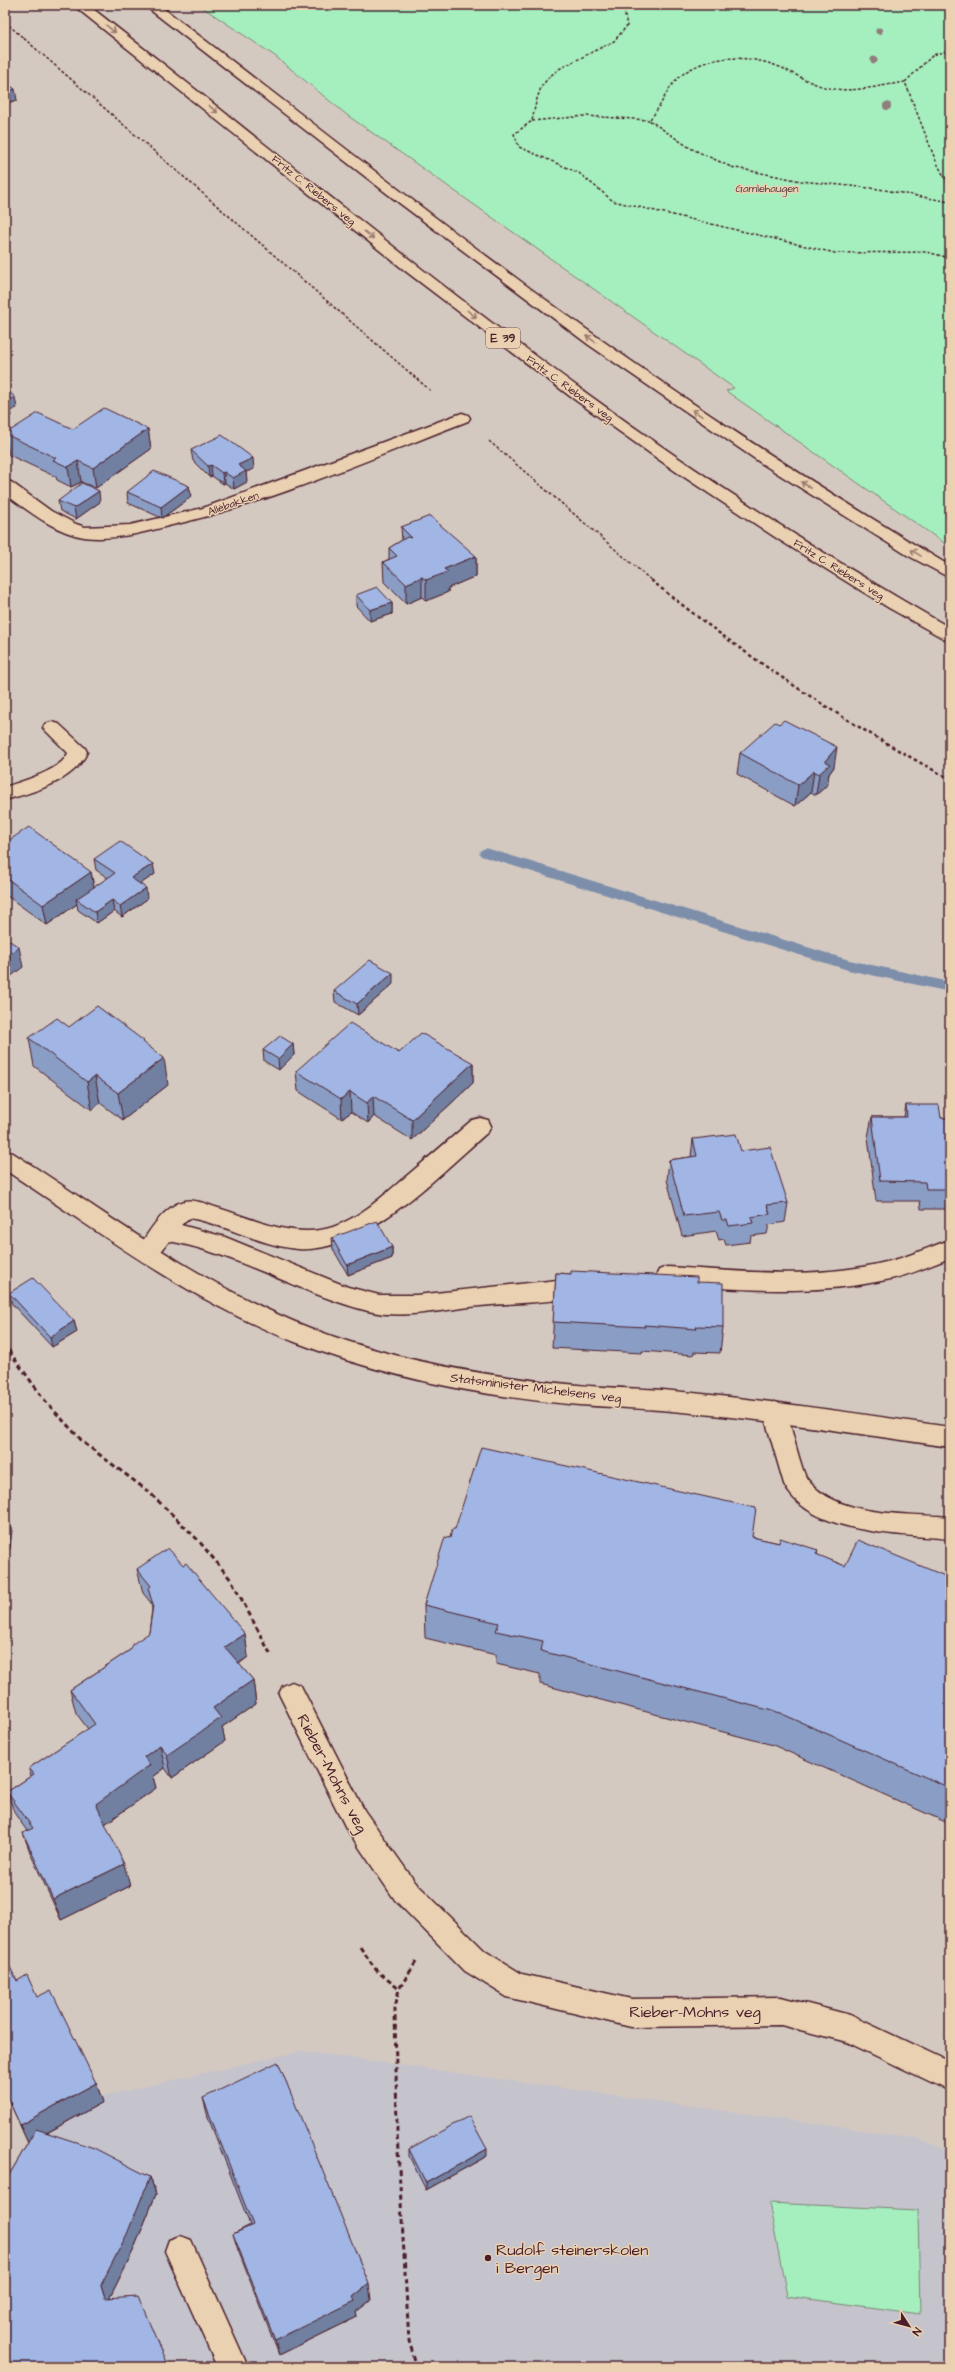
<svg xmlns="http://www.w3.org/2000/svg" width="955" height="2372" font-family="'Architects Daughter',sans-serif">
	<rect width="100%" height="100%" fill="#d4c9c1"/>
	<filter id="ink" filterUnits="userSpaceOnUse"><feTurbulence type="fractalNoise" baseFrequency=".025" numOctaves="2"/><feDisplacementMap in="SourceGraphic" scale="8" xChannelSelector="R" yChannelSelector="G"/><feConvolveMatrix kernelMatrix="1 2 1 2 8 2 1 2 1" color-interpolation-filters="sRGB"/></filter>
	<g filter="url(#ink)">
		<polygon fill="#c5c3cc" points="301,2051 918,2138 950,2152 950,2367 19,2367 37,2111"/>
		<g fill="#a5efbe" stroke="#788774">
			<polygon points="199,5 950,5 950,547 726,391 734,388 347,115 275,56"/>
			<polygon points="769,2203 918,2210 920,2314 787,2296"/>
		</g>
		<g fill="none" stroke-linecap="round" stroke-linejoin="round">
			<polygon fill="#7c8eaa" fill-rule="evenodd" points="486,848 849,960 950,982 950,992 848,970 481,856 479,853 481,850"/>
			<g stroke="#4a1f2b" stroke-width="3">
				<g id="lane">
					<path d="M52,722L59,724L85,748L87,752C75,781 34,792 5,800V787C22,781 61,771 68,753L43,728L45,724Z"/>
					<path d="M480,1118L488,1120L491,1126L488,1132C440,1173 365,1254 298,1249C263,1246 232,1228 199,1220L190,1218L181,1225L225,1237L348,1287L379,1295H416L586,1277L594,1280L597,1286L594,1292C559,1304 517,1302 480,1306C444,1309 404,1320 368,1311C300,1294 239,1254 169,1241C161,1252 156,1261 141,1256L138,1250C147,1233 165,1205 185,1201C194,1199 207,1204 215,1207C252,1218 293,1240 333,1227C359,1218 382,1197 403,1179C426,1160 449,1140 472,1120Z"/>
					<path d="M950,1240V1258C929,1266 908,1276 886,1280C814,1296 741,1289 667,1285L659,1282L656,1276L659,1270L667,1267C740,1271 815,1280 886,1262C908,1257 929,1247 950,1240Z"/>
					<polygon points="180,2236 191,2240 248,2367 217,2367 165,2251 169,2240"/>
				</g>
			</g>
			<g stroke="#4a1f2b" stroke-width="3">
				<g id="street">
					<path d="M462,413L468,415L470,418L468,421C369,459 271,503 168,526C142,533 111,541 84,537C54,532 29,511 5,494V481L11,482L51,511L76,524L85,527L130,525L203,508Z"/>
					<path d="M775,1402L783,1405L787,1412C790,1424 802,1472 807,1479C837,1518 906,1513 950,1517V1539C902,1534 809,1535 784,1484L763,1412L767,1405Z"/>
					<polygon points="292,1682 301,1686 364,1810 415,1882 485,1951 522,1974 631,1999 781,1997 850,2015 950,2062 950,2091 847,2042 781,2025 631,2027 507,1997 465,1971 395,1900 346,1828 279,1694 283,1686"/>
				</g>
			</g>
			<g stroke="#4a1f2b" stroke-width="3">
				<path id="secondary" d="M5,1151L13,1153C109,1215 203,1286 310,1328C395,1361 487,1377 578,1385C606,1388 634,1388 662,1390C759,1399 854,1413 950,1427V1447C854,1433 757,1418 660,1410C633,1408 606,1407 580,1405C484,1397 385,1377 295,1342C190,1301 98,1231 5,1170Z"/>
			</g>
			<g stroke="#4a1f2b" stroke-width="3">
				<g id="highway">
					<path d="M73,5H88C253,133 413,267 582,390C700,476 823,555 950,628V642L889,608L781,541L675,471L571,397L408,273Z"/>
					<path d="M144,5H159C327,133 492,266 666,385C758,449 854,508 950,566V578L907,555L761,463L589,345L398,202Z"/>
				</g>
			</g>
			<g stroke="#4a1f2b" stroke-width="1.5" stroke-dasharray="3 2" stroke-linecap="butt">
				<polyline points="623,5 627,26 614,41 559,69 549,77 541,87 536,102 532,121 514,134 519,147 579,173 613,201 835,253 927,252 950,258"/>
				<polyline points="5,22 432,392"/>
				<polyline points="905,82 933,55 950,50"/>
				<polyline points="532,121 585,116 649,120"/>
				<path d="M950,188L935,159L905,82C883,85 858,92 835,89C816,87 799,76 782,68C751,55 711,53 683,74C666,86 663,106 649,120L690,148L731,167L801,181L879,189L950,202"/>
				<polyline points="489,441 652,581"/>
			</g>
			<g stroke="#4a1f2b" stroke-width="2.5" stroke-dasharray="3.5 3" stroke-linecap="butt">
				<path d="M651,580C744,656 844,722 950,779"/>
				<polyline points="5,1345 10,1352"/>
			</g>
			<g stroke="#4a1f2b" stroke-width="3" stroke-dasharray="5 3.5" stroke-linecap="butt">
				<polyline points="9,1351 46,1402 84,1443 149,1492 198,1540 232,1581 272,1657"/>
				<polyline points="360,1947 377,1971 399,1989"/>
				<polyline points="416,1962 399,1989 395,2008 397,2133 409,2341 417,2367"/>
			</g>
			<use href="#lane" fill="#ead1b2" fill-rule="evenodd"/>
			<use href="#street" fill="#ead1b2" fill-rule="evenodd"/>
			<use href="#secondary" fill="#ead1b2" fill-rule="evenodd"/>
			<use href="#highway" fill="#ead1b2" fill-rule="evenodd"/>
		</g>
		<g fill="#907d7b">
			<circle cx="879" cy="31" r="3.5"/>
			<circle cx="874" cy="60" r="3.5"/>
			<circle cx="887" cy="106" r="4"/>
		</g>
		<g fill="#8a9dc4" stroke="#4a1f2b">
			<polygon points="73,429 148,429 151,449 96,488 81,482 71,487 57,480 56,477 9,455 5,434"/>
			<polygon points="191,450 254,469 246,472 247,482 234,489 225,483 223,484 212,476 209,477 193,461"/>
			<polygon points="189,486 191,497 162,518 128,503 127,492"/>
			<polygon points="58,501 100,502 76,519 60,511"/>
			<polygon points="401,527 476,556 476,576 448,588 448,592 426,601 422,597 406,604 384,582 383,562 389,559 389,548 402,540"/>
			<polygon points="356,595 392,603 392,614 370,621 356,606"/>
			<polygon points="740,753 834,767 829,774 827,785 816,795 811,792 795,806 737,774"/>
			<polygon points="5,843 91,872 94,887 108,878 96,870 94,859 155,874 140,884 147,899 122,917 114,911 97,923 78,910 77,904 47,925 7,896 5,898"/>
			<polygon points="393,984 358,1015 335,1002 334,991"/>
			<polygon points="69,1027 168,1085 123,1120 100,1103 92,1110 34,1066 29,1038"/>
			<polygon points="293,1044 294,1055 279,1070 264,1061 263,1050"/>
			<polygon points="399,1053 473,1063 473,1083 412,1140 374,1116 368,1123 351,1112 342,1119 298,1091 296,1071"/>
			<polygon points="906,1105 941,1118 950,1118 950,1209 921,1209 920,1201 876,1201 868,1137 872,1117 904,1117"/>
			<polygon points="693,1139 741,1151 788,1203 785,1222 769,1225 767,1234 751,1236 750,1242 726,1245 724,1239 719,1240 716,1231 682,1236 667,1180 669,1160 691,1157"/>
			<polygon points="332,1238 392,1247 392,1258 348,1275 333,1249"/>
			<polygon points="556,1273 697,1282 723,1327 720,1353 694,1352 693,1355 642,1351 642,1353 552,1348"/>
			<polygon points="9,1293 74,1321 77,1332 52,1347 12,1304"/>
			<polygon points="455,1529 752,1537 779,1543 818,1550 817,1555 845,1566 950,1578 950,1824 773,1745 540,1684 540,1674 496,1664 496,1655 425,1638 424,1605 450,1538"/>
			<polygon points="183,1565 245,1634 248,1657 239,1664 253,1680 256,1704 222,1727 225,1741 172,1778 165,1768 153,1777 156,1788 105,1824 130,1886 61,1920 31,1855 23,1833 27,1831 15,1814 7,1792 31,1776 29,1768 88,1729 76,1713 70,1690 130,1650 149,1633 152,1609 151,1603 143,1593 137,1569"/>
			<polygon points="17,1981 37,1997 96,2083 103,2102 47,2133 150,2177 156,2194 133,2251 110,2297 168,2367 10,2367 5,2361 5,2182 28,2143 5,2092"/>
			<polygon points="203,2098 371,2300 356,2312 357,2317 279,2355 238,2250 233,2234 250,2225 208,2117"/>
			<polygon points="409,2149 487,2156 426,2190 409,2156"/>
		</g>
		<g fill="#717fa0" stroke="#4a1f2b">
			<polygon points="15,89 17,100 5,104 5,93"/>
			<polygon points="15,397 17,408 10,411 11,416 5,418 5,402"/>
			<polygon points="148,429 151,449 96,488 93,468"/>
			<polygon points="253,458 254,469 246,472 247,482 234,489 233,478 238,465"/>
			<polygon points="78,461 81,482 71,487 68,467"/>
			<polygon points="211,465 212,476 209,477 208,466"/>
			<polygon points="224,472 225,483 223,484 222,473"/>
			<polygon points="189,486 191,497 162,518 161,507"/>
			<polygon points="99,491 100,502 76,519 74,508"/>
			<polygon points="476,556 476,576 448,588 448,592 426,601 426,580 444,569"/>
			<polygon points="422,577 422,597 406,604 406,584"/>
			<polygon points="392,603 392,614 370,621 370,610"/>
			<polygon points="837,747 834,767 829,774 827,785 816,795 819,774 825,761"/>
			<polygon points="814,771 811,792 795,806 798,785"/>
			<polygon points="153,864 155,874 133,889 131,878"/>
			<polygon points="91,872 95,893 76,899 77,904 47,925 43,905"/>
			<polygon points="5,885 7,896 5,898"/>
			<polygon points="146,888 147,899 122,917 120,906"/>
			<polygon points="112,900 114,911 97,923 95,912"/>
			<polygon points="19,947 23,967 5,981 5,957"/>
			<polygon points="393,973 393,984 358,1015 357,1004"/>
			<polygon points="293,1044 294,1055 279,1070 278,1059"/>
			<polygon points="164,1058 168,1085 123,1120 118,1093"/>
			<polygon points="473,1063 473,1083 412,1140 412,1120"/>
			<polygon points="95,1076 100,1103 92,1110 87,1082"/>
			<polygon points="350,1092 351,1112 342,1119 341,1099"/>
			<polygon points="373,1096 374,1116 368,1123 367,1103"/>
			<polygon points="392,1247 392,1258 348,1275 347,1265"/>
			<polygon points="74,1321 77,1332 52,1347 50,1337"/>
			<polygon points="9,1520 12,1530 10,1549 5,1552 5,1541"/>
			<polygon points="245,1634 248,1657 229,1670 225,1647"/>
			<polygon points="253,1680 256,1704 222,1727 225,1741 172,1778 167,1755 213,1708"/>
			<polygon points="160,1745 165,1768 153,1777 156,1788 102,1826 96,1804 144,1757"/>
			<polygon points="124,1864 130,1886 61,1920 53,1899"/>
			<polygon points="96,2083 103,2102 28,2143 20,2125"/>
			<polygon points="487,2149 487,2156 426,2190 426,2183"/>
			<polygon points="150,2177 156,2194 133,2251 108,2301 105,2298 101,2285"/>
			<polygon points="369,2284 371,2300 356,2312 357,2317 279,2355 275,2340 353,2297"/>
		</g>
		<g fill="#a1b6e4" stroke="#4a1f2b">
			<polygon points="5,82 15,89 5,93"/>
			<polygon points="8,391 15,397 5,402 9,405 5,407 5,392"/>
			<polygon points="104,408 148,429 93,468 78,461 68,467 53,460 56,458 5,434 38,413 73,429"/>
			<polygon points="222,435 253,458 238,465 246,471 233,478 224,472 222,473 211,465 208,466 191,450"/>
			<polygon points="154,471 189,486 161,507 127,492"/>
			<polygon points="82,483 99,491 74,508 58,501"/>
			<polygon points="430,516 476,556 444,569 448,572 426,580 422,577 406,584 383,562 397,556 389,548 407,537 412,538 401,527"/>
			<polygon points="377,587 392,603 370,610 356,595"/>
			<polygon points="784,720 837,747 825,761 830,764 819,774 814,771 798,785 740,753 775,722 779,724"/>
			<polygon points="29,827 91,872 43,905 5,877 5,843"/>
			<polygon points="120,841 153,864 131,878 146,888 120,906 112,900 95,912 76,899 115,873 94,859"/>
			<polygon points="5,938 19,947 5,957"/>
			<polygon points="370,960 393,973 357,1004 334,991"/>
			<polygon points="97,1006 144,1041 143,1042 164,1058 118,1093 95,1076 87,1082 29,1038 57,1018 69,1027"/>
			<polygon points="350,1023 399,1053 421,1033 473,1063 412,1120 373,1096 367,1103 350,1092 341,1099 296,1071"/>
			<polygon points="280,1036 293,1044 278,1059 263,1050"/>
			<polygon points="906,1105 939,1105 941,1118 950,1118 950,1189 926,1189 925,1182 880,1181 872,1117 907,1117"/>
			<polygon points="736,1134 741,1151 770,1147 788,1203 767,1205 770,1214 751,1217 753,1223 729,1226 727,1220 722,1220 719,1212 684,1216 669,1160 697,1156 693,1139"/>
			<polygon points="377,1221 392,1247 347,1265 332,1238"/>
			<polygon points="571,1271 697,1277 697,1282 723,1283 723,1327 697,1326 696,1329 644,1325 645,1327 553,1322 556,1273 571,1274"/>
			<polygon points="33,1278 74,1321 50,1337 9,1293"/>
			<polygon points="481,1447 756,1508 752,1537 779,1543 780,1538 818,1550 816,1554 845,1566 858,1540 950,1578 950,1788 780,1713 541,1651 543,1641 496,1631 499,1623 424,1605 445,1537 450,1538 452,1529 455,1529"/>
			<polygon points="5,1518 9,1520 7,1539 5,1541"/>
			<polygon points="168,1548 183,1565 186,1563 245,1634 225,1647 253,1680 213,1708 221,1718 167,1755 160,1745 144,1757 150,1765 96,1804 124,1864 53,1899 23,1833 33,1828 7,1792 34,1774 29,1768 95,1724 70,1690 130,1650 134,1643 149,1633 153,1605 148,1588 151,1586 137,1569"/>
			<polygon points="5,1957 17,1981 27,1975 37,1997 51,1990 96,2083 20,2125 5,2092"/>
			<polygon points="278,2062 369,2284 353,2297 355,2301 275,2340 233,2234 253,2225 203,2098"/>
			<polygon points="469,2116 487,2149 426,2183 409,2149"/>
			<polygon points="36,2129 94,2148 150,2177 127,2234 101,2285 105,2298 138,2296 168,2367 15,2367 13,2366 5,2357 5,2182"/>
		</g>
		<defs><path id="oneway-shaft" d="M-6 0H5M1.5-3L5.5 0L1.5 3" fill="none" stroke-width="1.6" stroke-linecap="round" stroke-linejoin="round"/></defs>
		<g stroke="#9a786e">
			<use href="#oneway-shaft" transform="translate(111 29) rotate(38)"/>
			<use href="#oneway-shaft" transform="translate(213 109) rotate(39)"/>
			<use href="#oneway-shaft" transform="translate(369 235) rotate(38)"/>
			<use href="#oneway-shaft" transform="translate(472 314) rotate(38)"/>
			<use href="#oneway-shaft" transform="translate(591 339) rotate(-144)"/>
			<use href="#oneway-shaft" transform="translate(697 413) rotate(-146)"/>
			<use href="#oneway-shaft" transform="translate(806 485) rotate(-147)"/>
			<use href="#oneway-shaft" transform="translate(916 553) rotate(-149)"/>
		</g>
	</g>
	<circle fill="#4a1f2b" stroke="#ead1b2" stroke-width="1.5" cx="488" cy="2258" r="4"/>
	<g text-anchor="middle" stroke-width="3" stroke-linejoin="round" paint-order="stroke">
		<g font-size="11" fill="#583e41" stroke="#ead1b2">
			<text x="767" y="192">Gamlehaugen</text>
		</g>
		<g font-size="11" fill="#4a1f2b" stroke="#ead1b2">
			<text transform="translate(314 190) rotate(39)" y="4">Fritz C. Riebers veg</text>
			<text transform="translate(570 388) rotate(36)" y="4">Fritz C. Riebers veg</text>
			<text transform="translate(233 503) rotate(-19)" y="4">Allébakken</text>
			<text transform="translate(839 569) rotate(32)" y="4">Fritz C. Riebers veg</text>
		</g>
		<rect fill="#ead1b2" stroke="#7a5454" stroke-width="1" x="486" y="328" width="34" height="20" rx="3"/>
		<g font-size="12" font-weight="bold" fill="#4a1f2b">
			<text x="503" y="342">E 39</text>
		</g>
		<g font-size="13" fill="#4a1f2b" stroke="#ead1b2">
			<text transform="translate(536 1387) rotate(7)" y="5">Statsminister Michelsens veg</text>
		</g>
		<g font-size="16" fill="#4a1f2b" stroke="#ead1b2">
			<text transform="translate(333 1773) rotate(62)" y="6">Rieber-Mohns veg</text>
			<text x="695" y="2017">Rieber-Mohns veg</text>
		</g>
		<g font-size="16" fill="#4a1f2b" stroke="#ead1b2" text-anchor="start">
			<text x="496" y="2255">Rudolf steinerskolen<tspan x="496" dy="18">i Bergen</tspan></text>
		</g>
	</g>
	<rect width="955" height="2372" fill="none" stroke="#ead1b2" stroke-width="20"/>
	<rect x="10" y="10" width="935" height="2352" fill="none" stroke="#4a1f2b" stroke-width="1.5" filter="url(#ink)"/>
	<g transform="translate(909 2326) rotate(126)" stroke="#ead1b2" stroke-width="3" paint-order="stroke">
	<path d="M0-3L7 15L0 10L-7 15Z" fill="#4a1f2b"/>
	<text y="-6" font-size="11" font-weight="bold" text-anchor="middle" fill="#4a1f2b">N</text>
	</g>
</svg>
